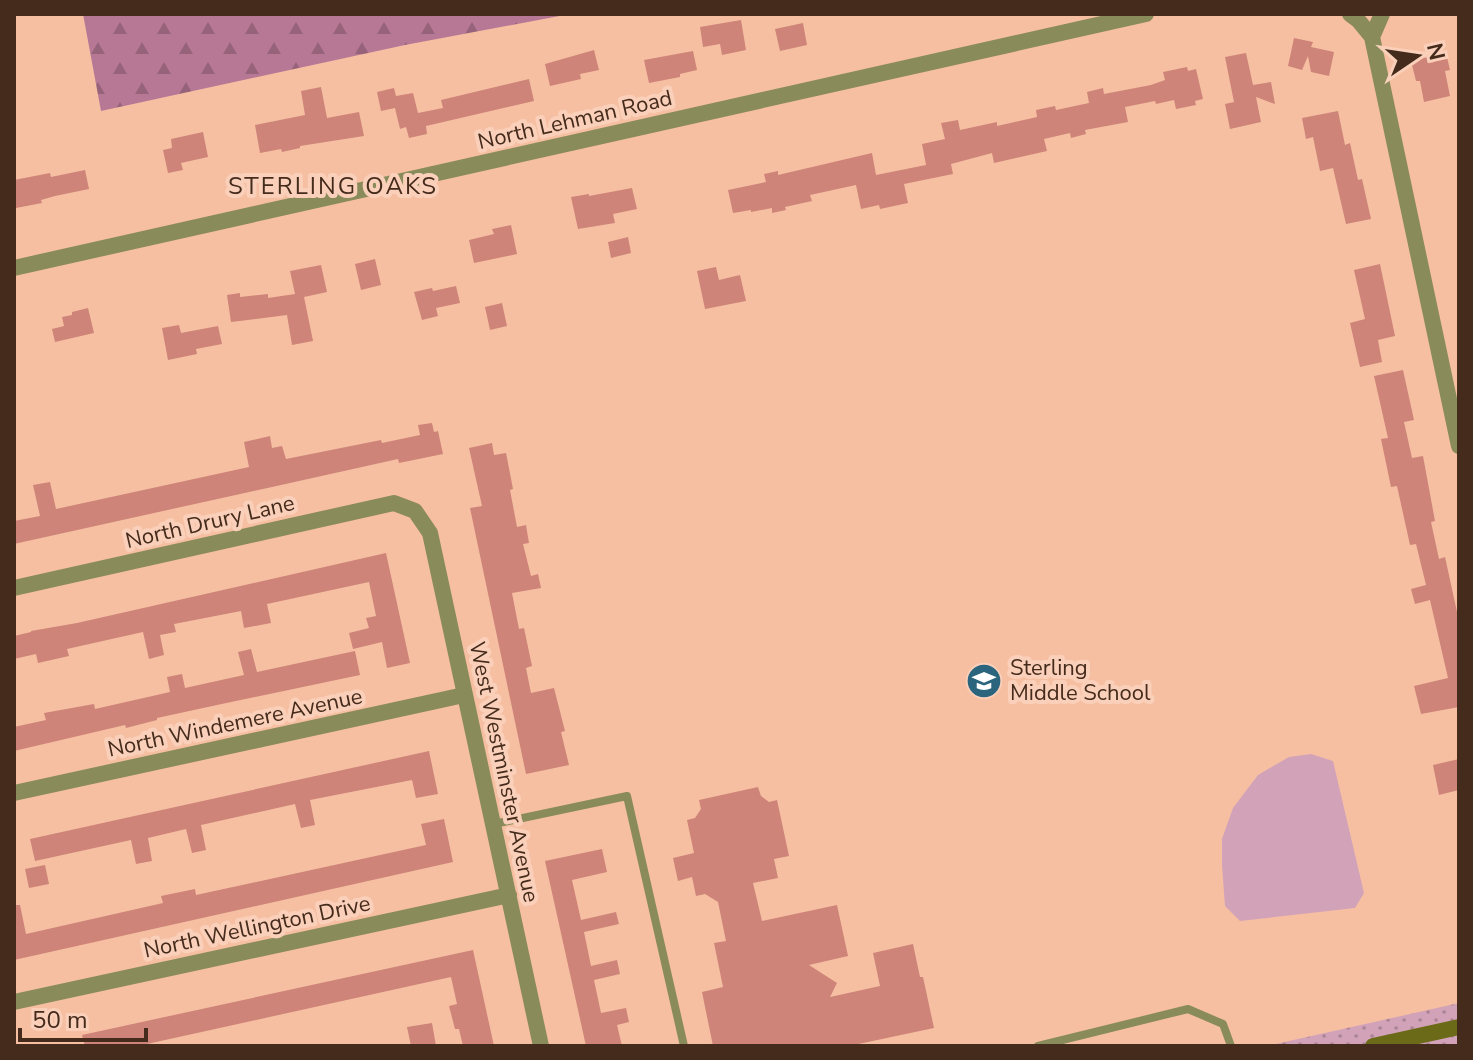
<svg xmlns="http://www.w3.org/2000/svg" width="1473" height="1060" viewBox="0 0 1473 1060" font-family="'Nunito Sans',sans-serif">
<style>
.grass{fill:url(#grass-dots)}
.forest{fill:url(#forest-firs)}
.pitch{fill:#d2a2b8}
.building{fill:#ce8478}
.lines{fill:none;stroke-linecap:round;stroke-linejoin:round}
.service{stroke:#898b5b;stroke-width:8}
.minor{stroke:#898b5b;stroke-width:16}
.secondary{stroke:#6a6a18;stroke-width:16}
.labels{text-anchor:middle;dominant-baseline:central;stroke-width:8;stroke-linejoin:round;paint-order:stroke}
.street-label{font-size:22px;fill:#452b1c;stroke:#fad0ba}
.poi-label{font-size:22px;fill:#452b1c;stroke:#fad0ba;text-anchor:start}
.neighbourhood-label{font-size:24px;letter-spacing:2px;fill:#452b1c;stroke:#fad0ba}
</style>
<defs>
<pattern id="grass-dots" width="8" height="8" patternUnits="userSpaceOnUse" patternTransform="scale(2)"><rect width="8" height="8" fill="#d2a2b8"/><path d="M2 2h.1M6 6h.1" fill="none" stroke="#ac8495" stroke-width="1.8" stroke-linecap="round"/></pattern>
<pattern id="forest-firs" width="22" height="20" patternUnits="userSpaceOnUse" patternTransform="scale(2)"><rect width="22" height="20" fill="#b77896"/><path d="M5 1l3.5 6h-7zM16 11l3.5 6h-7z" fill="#97637a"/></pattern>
</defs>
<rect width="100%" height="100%" fill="#f6bfa2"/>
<path class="grass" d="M1459,1003V1046H1267Z"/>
<path class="forest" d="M83,14H570L405,45L101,111Z"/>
<path class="pitch" d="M1311,754L1333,761L1364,893L1355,908L1240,921L1225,906L1222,865V839L1233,808L1258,775L1289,757Z"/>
<path class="building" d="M741,20L746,50L722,55L720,44L703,47L700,27Z
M803,23L807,45L780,51L775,29Z
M1294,38L1313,42L1311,47L1334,52L1329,76L1311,72L1308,56L1302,70L1288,66Z
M594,50L599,70L580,74L581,79L550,86L545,64Z
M693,51L697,70L680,74V77L649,83L644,60Z
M1246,53L1253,85L1271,82L1275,104L1256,97L1261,122L1230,129L1225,104L1234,102L1225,57Z
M1446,53L1450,70L1445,71L1450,96L1424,102L1420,81H1416L1411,61Z
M1187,67L1188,71L1196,69L1203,99L1195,101L1196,105L1176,109L1174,100L1156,104L1155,101L1125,107L1128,122L1085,130L1086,134L1071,138L1070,133L1044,139L1047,151L994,163L992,153L951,164L953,174L904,184L908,203L880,209L879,205L861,209L856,185L810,195L812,201L785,207L786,210L772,213V208L751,212V210L733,213L728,190L766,182L764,174L778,171V175L872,153L876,175L926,165L922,144L945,139L941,123L958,120L960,130L997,122V126L1037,117L1036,110L1055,106L1056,110L1089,103L1087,92L1103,88L1104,94L1151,85L1165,80L1163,72Z
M529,79L534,101L426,126L427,134L409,138L406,127L400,129L395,108L381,111L377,92L394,88L396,96L413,93L418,113L443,108L441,100Z
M321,87L327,118L359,112L364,136L300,146V148L282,152L281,149L260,153L255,125L305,115L301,91Z
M1338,111L1345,145L1350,143L1358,180L1362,179L1371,219L1346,224L1333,168L1320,171L1313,137L1306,139L1302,118Z
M203,132L208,157L181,163L183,170L168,173L163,150L172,148L171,139Z
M85,170L89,189L55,196L41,200L42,203L16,208L14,180L50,173L51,177Z
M632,188L637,209L613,214L615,223L578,229L571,197L589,194V196Z
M511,225L517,254L474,263L469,240L494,234L492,229Z
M628,237L631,253L611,258L608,242Z
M375,259L381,285L361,290L355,264Z
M1380,264L1395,336L1378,340L1382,362L1360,367L1350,323L1365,319L1354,270Z
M321,265L327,292L304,297L313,341L292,345L287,315L231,322L227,295L240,293V297L268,294V298L295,294L290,271Z
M716,267L719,280L740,275L746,301L705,309L697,271Z
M456,286L460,303L436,308L438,316L422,320L414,292L432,288L433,291Z
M502,303L507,326L490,330L485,307Z
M88,308L94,333L55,342L52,329L64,326L62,317L72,315V312Z
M179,325L181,333L218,326L222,344L196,349L197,354L168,360L162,328Z
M1403,370L1414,420L1404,422L1412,458L1423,456L1435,521L1431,522L1439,559L1445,557L1459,621V707L1421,714L1414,686L1448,678L1430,600L1415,604L1411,589L1426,585L1416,544L1410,545L1397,486L1391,487L1381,439L1388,438L1374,376Z
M432,423L434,432L438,431L443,454L399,463L398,459L14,544V521L40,516L33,485L50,482L56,509L249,467L244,442L270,436L272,448L282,446L286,459L381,440L382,443L420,435L418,425Z
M492,443L494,455L506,453L513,489L510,490L517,527L526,525L529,543L523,544L531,576L538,574L541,588L512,593L519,629L524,628L532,666L526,668L531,693L554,688L565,731L561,732L569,765L526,774L470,508L482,506L469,448Z
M386,553L410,663L387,668L382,642L353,649L349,633L369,628L366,618L376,616L369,582L267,604L271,623L244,628L241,611L174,624L176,632L160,635L164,655L149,659L143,632L67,649L69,656L38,663L36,654L14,659V636L31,632V631L77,623Z
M251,649L257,672L355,651L360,675L217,705L157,718V720L126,728L125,725L14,751V727L46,720L44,713L94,704L95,709L170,692L167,677L182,674L185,688L244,675L238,652Z
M429,751L438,794L416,798L412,780L310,800L315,825L301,828L295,804L201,825L206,850L192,853L186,829L148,838L152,861L136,864L131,840L35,861L30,839Z
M1459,759V790L1439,795L1433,765Z
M758,787L761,796L769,802L777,800L789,856L774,859L778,878L753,883L762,921L837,905L848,956L809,965L837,983L830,997L880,986L873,953L913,944L920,977H923L934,1028L849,1046H713L702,992L723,987L714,943L726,941L718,902L705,894L696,896L692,877L678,881L673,858L694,853L687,820L695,818L701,809L699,800Z
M444,819L453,862L14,960V905H20L26,934L163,903L161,896L195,889L196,895L426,845L421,824Z
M602,849L607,872L572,880L581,920L616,912L619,924L584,932L591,966L617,960L620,974L594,980L601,1013L626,1008L629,1022L617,1025L622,1046H586L545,861Z
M45,865L49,884L29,888L25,869Z
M473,950L494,1046H463L459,1029H455L449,1006L457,1004L451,977L147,1044L148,1046H85L82,1035Z
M432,1023L436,1046H411L407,1027Z"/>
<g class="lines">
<path class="service" d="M494,824L627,796L684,1046
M1038,1046L1188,1009L1223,1024L1231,1046"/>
<path class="minor" d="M1350,14L1358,20L1372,37
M1382,14L1372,37L1459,446
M14,268L1146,14
M14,588L394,503L415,511L430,533L541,1046
M14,793L464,695
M14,1002L509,895"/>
<path class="secondary" d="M1373,1046L1459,1027"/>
</g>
<defs>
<symbol id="school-disc" viewBox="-11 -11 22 22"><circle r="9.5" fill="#2b647d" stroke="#fad0ba"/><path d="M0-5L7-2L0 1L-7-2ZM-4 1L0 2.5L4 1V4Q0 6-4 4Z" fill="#fff"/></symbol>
</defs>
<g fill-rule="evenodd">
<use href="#school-disc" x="964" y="661" width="40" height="40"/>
</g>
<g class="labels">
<g class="street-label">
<text transform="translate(575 120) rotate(-13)">North Lehman Road</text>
<text transform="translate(210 522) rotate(-13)">North Drury Lane</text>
<text transform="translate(235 723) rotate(-12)">North Windemere Avenue</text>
<text transform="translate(504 772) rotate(78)">West Westminster Avenue</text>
<text transform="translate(257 927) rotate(-12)">North Wellington Drive</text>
</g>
<g class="poi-label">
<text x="1010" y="668">Sterling<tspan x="1010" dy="25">Middle School</tspan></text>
</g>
<g class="neighbourhood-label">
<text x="333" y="186">STERLING OAKS</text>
</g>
</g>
<rect width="1473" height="1060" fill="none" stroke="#452b1c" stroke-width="32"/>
<g transform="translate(1417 56) rotate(77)" stroke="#fad0ba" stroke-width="6" paint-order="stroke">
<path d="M0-6L14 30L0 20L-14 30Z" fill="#452b1c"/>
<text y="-12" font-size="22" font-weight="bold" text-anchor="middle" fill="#452b1c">N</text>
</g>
<path d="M20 1028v12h126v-12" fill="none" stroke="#452b1c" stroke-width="4"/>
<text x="32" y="1028" font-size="24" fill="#452b1c" stroke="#fad0ba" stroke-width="6" paint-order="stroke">50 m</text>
</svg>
